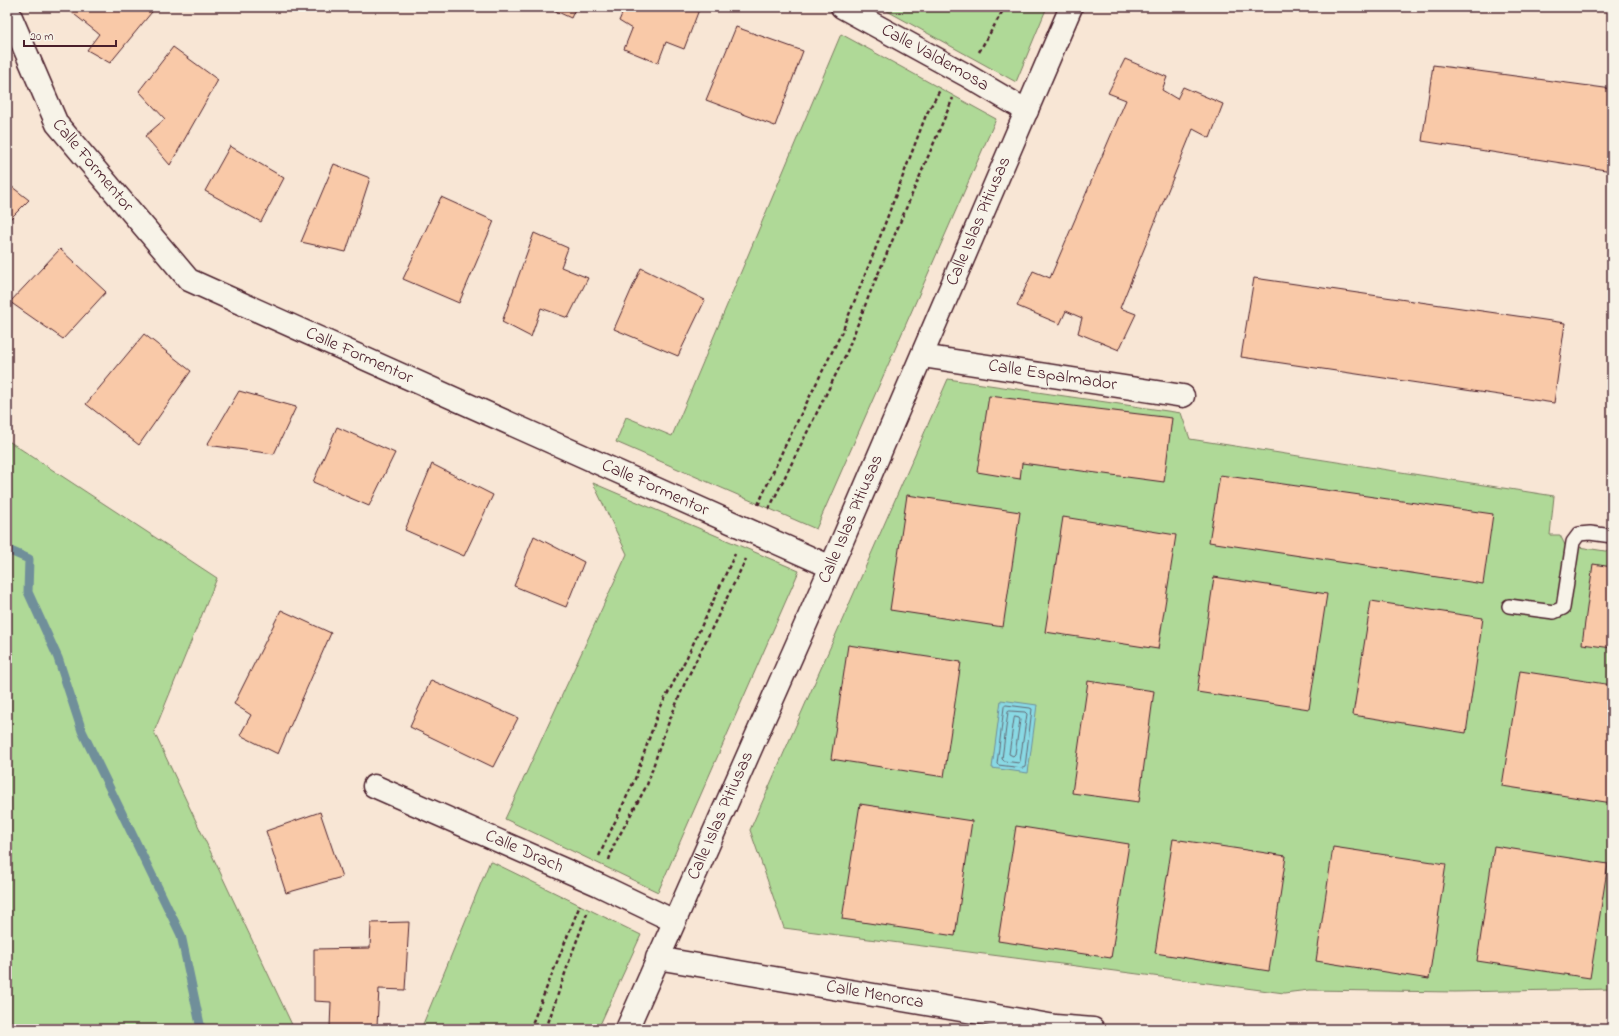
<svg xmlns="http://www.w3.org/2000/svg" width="1619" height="1036" viewBox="0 0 1619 1036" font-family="'Indie Flower',sans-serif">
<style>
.green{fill:#afd997;stroke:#7c7c61}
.water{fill:#89d9e4;stroke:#708f9a}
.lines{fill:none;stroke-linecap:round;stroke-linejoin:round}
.shore{stroke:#636975;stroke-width:1}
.stream{stroke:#708f9a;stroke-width:9}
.building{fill:#f9c9a8;stroke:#4a1f2b}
.lane-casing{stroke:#4a1f2b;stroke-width:16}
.street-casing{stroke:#4a1f2b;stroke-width:25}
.path{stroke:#4a1f2b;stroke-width:2.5;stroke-dasharray:4 3;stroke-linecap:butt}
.lane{stroke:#f7f3e8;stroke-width:13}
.street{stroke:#f7f3e8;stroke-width:22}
.labels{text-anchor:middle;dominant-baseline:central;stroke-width:3.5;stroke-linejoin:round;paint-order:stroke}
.street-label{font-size:18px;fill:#4a1f2b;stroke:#f7f3e8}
</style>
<rect width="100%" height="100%" fill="#f8e6d5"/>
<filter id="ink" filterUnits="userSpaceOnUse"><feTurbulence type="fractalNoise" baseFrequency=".025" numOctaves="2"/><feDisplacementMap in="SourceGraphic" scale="8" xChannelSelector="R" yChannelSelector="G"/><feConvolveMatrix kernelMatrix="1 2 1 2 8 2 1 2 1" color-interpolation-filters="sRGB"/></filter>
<g filter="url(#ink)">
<path class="green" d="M880,7H1047L1016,82Z
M841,34L996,119L816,529L616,442L626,417L672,436Z
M948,379L1181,413L1190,439L1554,496L1550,535H1560L1565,545L1612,552V989L1455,992L1309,990L1284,993L784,928L750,830Z
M7,440L217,578L154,732L294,1029H7Z
M593,483L799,571L658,892L505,819L627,554Z
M490,861L641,935L598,1029H421Z"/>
<path class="water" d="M1001,700L1037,705L1028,773L992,768Z"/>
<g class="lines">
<path class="shore" d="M1006,705L1030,708L1032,709L1025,767L1023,768L998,765L997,764L1004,707Z
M1010,711L1025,712L1027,714L1020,761L1019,763L1004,761L1002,759L1008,712Z
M1015,717L1019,718L1020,720L1015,754L1013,756L1009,754L1014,719Z"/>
<path class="stream" d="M7,548L8,550L29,559L28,592L58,658L82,731L181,935L201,1029"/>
</g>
<path class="building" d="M65,7H156L110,63L87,50L99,34Z
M547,7H576L571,18Z
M625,7H700L684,49L666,42L658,63L624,49L632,29L619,21Z
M736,27L803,51L775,126L706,100Z
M173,47L218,80L170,165L145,136L165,119L139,91Z
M1125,59L1167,77L1162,90L1177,99L1183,87L1223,104L1210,138L1193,129L1120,308L1136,314L1119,350L1078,333L1082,318L1066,311L1060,324L1017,306L1033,271L1050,278L1126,100L1108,93Z
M1433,65L1612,89V171L1422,141Z
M230,146L284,178L261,222L205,191Z
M334,164L370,178L346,252L301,242Z
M7,183L29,200L7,222Z
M441,197L494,221L459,303L403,279Z
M534,233L568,248L561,267L588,278L568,318L541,308L531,337L502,322Z
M60,249L106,292L63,339L10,302Z
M641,268L705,300L678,356L614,329Z
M1254,278L1565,323L1554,403L1241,357Z
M144,334L191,371L139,445L86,404Z
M239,391L296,407L274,454L207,445Z
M989,396L1172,418L1164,482L1022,463L1020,479L977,472Z
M337,427L395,453L369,506L313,482Z
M432,464L493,495L464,556L405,530Z
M1220,475L1493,514L1483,584L1209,542Z
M907,495L1020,512L1003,627L890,610Z
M1063,517L1176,535L1158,649L1045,632Z
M534,536L584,562L566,607L514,586Z
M1593,564L1612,567V648L1582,644Z
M1214,577L1327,594L1309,709L1197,692Z
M1371,601L1483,618L1466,733L1353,715Z
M281,610L331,633L278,754L240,735L251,715L234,704Z
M848,645L961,662L944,777L831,759Z
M1520,671L1612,685V803L1502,786Z
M431,680L518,718L493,767L410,727Z
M1088,681L1154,691L1139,802L1072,793Z
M860,804L972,821L955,936L842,919Z
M320,812L342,877L286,893L266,831Z
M1016,826L1129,844L1111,958L998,941Z
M1173,839L1286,856L1269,971L1155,953Z
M1494,846L1608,864L1590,978L1477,961Z
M1333,847L1446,864L1429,979L1316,961Z
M409,922L405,990L379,989L377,1026L330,1028L331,1002L314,1001V949L370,948L371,923Z"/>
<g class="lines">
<defs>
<path id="lane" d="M1509,606L1554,612L1563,608L1573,542L1579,534L1590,533L1612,536"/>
<g id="street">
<path id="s1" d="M842,7L966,75L1027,111"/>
<path id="s2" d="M7,8L57,124L189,280L831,567"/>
<path id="s3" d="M922,356L1183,396"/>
<path id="s4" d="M374,786L599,885L674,921"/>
<path id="s5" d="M657,958L1055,1026L1093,1029"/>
<path id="s6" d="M627,1029L831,567L1071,7"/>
</g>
</defs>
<use href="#lane" class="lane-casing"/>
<use href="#street" class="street-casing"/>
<path class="path" d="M979,52L1005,7
M758,505L783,450L842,332L875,250L926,115L940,90
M769,509L846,354L870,293L953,98
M599,856L635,779L659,710L687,657L735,554
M609,860L613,847L647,785L664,734L684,685L746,559
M530,1029L580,905
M546,1029L571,956L588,911"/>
<use href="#lane" class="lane"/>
<use href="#street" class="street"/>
</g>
</g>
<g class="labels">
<g class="street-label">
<text stroke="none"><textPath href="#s1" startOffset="106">Calle Valdemosa</textPath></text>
<text stroke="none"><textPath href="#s2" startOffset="181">Calle Formentor</textPath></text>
<text stroke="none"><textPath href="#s6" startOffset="881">Calle Islas Pitiusas</textPath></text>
<text stroke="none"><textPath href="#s2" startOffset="517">Calle Formentor</textPath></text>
<text stroke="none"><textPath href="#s3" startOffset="132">Calle Espalmador</textPath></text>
<text stroke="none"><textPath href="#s2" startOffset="841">Calle Formentor</textPath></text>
<text stroke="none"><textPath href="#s6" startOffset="557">Calle Islas Pitiusas</textPath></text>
<text stroke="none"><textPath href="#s6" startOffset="233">Calle Islas Pitiusas</textPath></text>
<text stroke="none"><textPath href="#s4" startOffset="164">Calle Drach</textPath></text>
<text stroke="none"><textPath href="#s5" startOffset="221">Calle Menorca</textPath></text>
</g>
</g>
<rect width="1619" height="1036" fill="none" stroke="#f7f3e8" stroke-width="24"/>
<rect x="12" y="12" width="1595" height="1012" fill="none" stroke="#4a1f2b" stroke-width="1.5" filter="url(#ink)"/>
<path d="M24 40v6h92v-6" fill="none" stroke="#4a1f2b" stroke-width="2"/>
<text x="30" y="40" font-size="12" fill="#4a1f2b" stroke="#f7f3e8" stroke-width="3" paint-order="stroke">20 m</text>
</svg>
